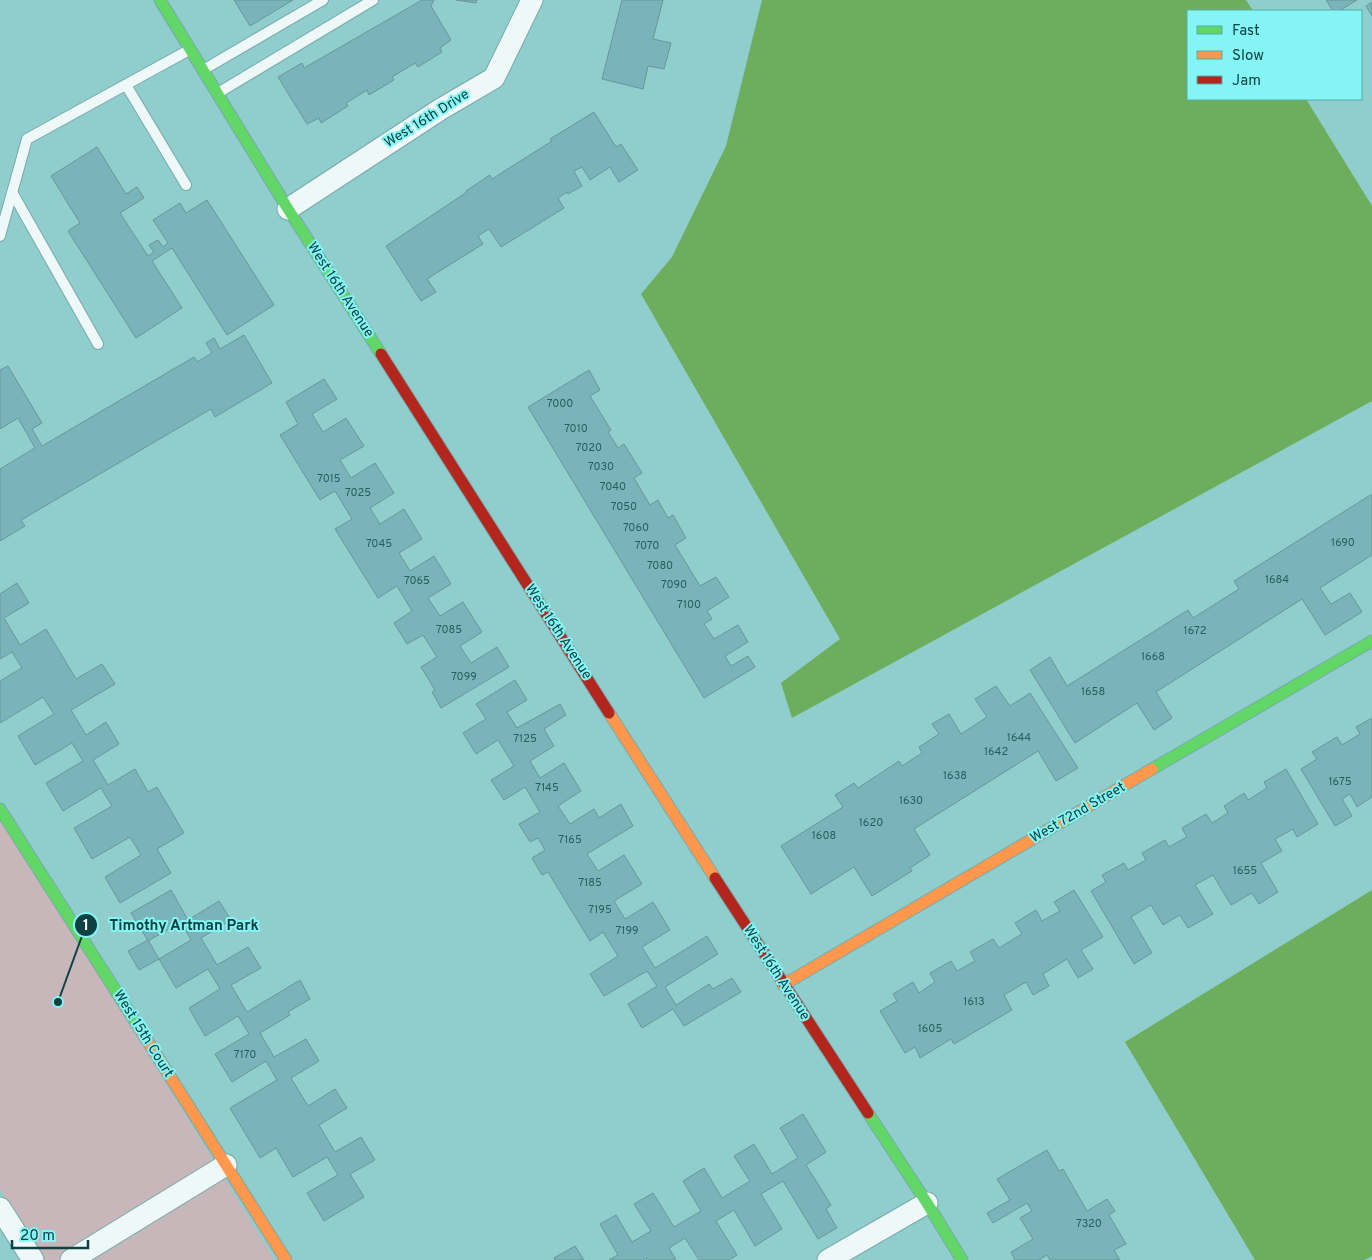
<svg xmlns="http://www.w3.org/2000/svg" width="1372" height="1260" viewBox="0 0 1372 1260" font-family="Overpass,sans-serif">
<style>
.green{fill:#c7b6ba}
.water{fill:#6cae5d}
.building{fill:#79b4ba;stroke:#6b969a}
.lines{fill:none;stroke-linecap:round;stroke-linejoin:round}
.lane-casing{stroke:#7aa;stroke-width:12}
.street-casing{stroke:#7aa;stroke-width:23}
.fast-casing{stroke:#7aa;stroke-width:13}
.slow-casing{stroke:#7aa;stroke-width:13}
.jam-casing{stroke:#7aa;stroke-width:13}
.lane{stroke:#eef8f8;stroke-width:10}
.street{stroke:#eef8f8;stroke-width:21}
.fast{stroke:#63d668;stroke-width:11}
.slow{stroke:#ff974d;stroke-width:11}
.jam{stroke:#b3261e;stroke-width:11}
.labels{text-anchor:middle;dominant-baseline:central;stroke-width:4;stroke-linejoin:round;paint-order:stroke}
.number-label{font-size:11px;fill:#295e5f}
.street-label{font-size:14px;fill:#0e4141;stroke:#84f5f4}
.leader{fill:none;stroke:#0e4141;stroke-width:2}
.callout-dot{fill:#0e4141;stroke:#84f5f4;stroke-width:2}
.mark-label{font-size:15px;text-anchor:middle;font-weight:bold;fill:#fff}
.callout-label{font-size:15px;text-anchor:middle;font-weight:bold;fill:#0e4141;stroke:#84f5f4;stroke-width:4;stroke-linejoin:round;paint-order:stroke}
</style>
<rect width="100%" height="100%" fill="#90cdcd"/>
<path class="green" d="M0,814L275,1260H45L0,1190Z"/>
<path class="water" d="M762,0H1246L1253,11H1188V99H1306L1372,206V401L792,718L781,683L840,639L641,294L672,257L726,146Z
M1372,890V1256L1365,1260H1255L1125,1042Z"/>
<path class="building" d="M234,0H293L250,26Z
M422,0H434L431,6L451,40L440,48L442,52L418,67L415,63L392,77L394,80L369,95L367,90L346,103L348,106L321,123L319,118L307,124L278,77L302,63L304,68Z
M456,0H477L476,3Z
M622,0H663L653,39L671,43L664,69L648,66L643,89L602,79Z
M1326,0H1357L1339,11H1333Z
M1372,2V16L1366,6Z
M594,112L616,147L621,144L638,170L619,182L610,167L590,180L582,167L574,171L582,186L568,194L567,192L558,198L564,208L501,247L489,229L478,236L483,244L427,279L436,292L421,301L386,246L467,192L466,191L490,175L492,179L552,141L550,139Z
M97,147L126,194L137,187L144,198L120,213L148,256L154,252L149,245L158,240L163,247L168,243L153,220L180,203L186,213L207,200L274,305L227,335L172,248L152,261L182,308L136,338L68,231L80,223L51,176Z
M244,335L272,383L215,417L211,409L21,520L25,526L0,541V469L35,448L18,418L0,429V370L8,366L42,423L32,429L42,446L194,357L197,362L212,353L206,343L214,338L220,349Z
M589,370L600,390L590,396L611,430L608,432L618,448L624,444L642,473L634,478L650,505L658,500L668,518L673,515L686,538L675,545L700,586L716,577L729,597L707,611L712,619L704,624L714,639L738,625L748,642L725,656L731,666L748,656L755,667L704,698L528,407Z
M324,379L337,399L312,414L323,432L346,418L364,446L340,460L351,478L375,463L394,493L370,508L380,524L404,509L422,539L399,553L410,571L434,556L451,584L428,598L440,616L463,602L482,632L460,646L471,663L497,647L509,667L441,708L432,692L435,690L421,667L437,657L423,635L407,644L394,623L412,611L397,586L378,598L335,529L352,519L335,491L320,500L280,435L298,424L286,402Z
M1372,494V555L1320,588L1331,604L1350,593L1362,612L1325,635L1302,599L1156,692L1172,718L1154,730L1137,703L1075,743L1030,670L1050,657L1067,686L1188,610L1193,618L1239,589L1234,581Z
M17,583L29,603L4,618L20,645L46,629L76,679L102,664L115,684L71,710L86,735L106,722L119,744L93,760L108,785L135,769L148,792L157,787L184,833L157,849L171,873L120,903L105,877L141,855L130,837L92,859L74,828L112,806L101,788L63,811L46,783L83,761L72,743L35,765L18,736L54,714L43,697L0,723V681L22,668L12,652L0,659V594Z
M515,680L527,700L507,712L517,728L560,704L566,715L544,729L554,746L530,761L540,778L564,763L581,791L558,806L570,824L594,809L599,818L621,804L633,826L587,854L598,871L624,855L642,884L614,901L625,919L653,902L670,930L642,947L655,968L707,936L718,954L665,987L676,1005L709,984L713,989L732,978L741,992L684,1026L673,1009L642,1028L628,1004L657,986L647,971L604,996L590,974L618,956L603,932L590,941L548,872L542,875L532,858L545,850L538,838L530,842L519,824L540,812L525,787L504,800L491,780L514,766L498,740L476,754L463,733L486,719L476,704Z
M996,686L1010,706L1030,693L1078,768L1056,781L1038,751L914,829L930,855L910,868L912,871L872,896L854,867L811,894L781,846L843,807L835,795L854,783L858,788L899,761L902,766L922,753L919,747L939,734L932,724L949,714L961,734L987,717L975,699Z
M1372,718V797L1357,807L1350,794L1342,799L1352,816L1335,826L1301,769L1317,759L1312,752L1337,737L1342,745L1360,734L1356,727Z
M1286,769L1318,824L1297,837L1293,829L1275,839L1282,851L1261,863L1278,892L1259,904L1252,893L1231,905L1213,875L1195,885L1213,914L1188,928L1180,915L1163,925L1151,905L1131,917L1152,953L1134,964L1091,891L1106,882L1102,875L1124,863L1128,870L1146,860L1142,853L1165,840L1169,847L1187,837L1182,828L1206,814L1212,823L1228,813L1224,806L1244,793L1248,800L1267,788L1264,782Z
M171,890L188,920L219,901L231,920L201,938L217,965L248,947L261,968L231,985L247,1012L300,980L310,999L288,1012L290,1015L260,1033L274,1057L306,1039L319,1061L291,1078L308,1106L335,1089L347,1108L319,1125L335,1152L361,1137L375,1160L350,1174L364,1197L324,1221L307,1193L338,1175L327,1157L293,1177L276,1148L260,1158L230,1108L277,1080L266,1061L232,1082L215,1054L249,1034L238,1016L205,1036L189,1008L220,989L208,969L176,988L159,959L191,940L181,922L148,941L131,913Z
M1074,890L1103,937L1081,950L1093,969L1078,978L1067,959L1043,974L1049,986L1033,995L1026,982L1004,995L1012,1010L954,1044L951,1039L920,1058L915,1047L905,1053L880,1011L897,1001L893,994L913,982L919,993L935,982L930,973L951,961L957,971L975,961L970,952L993,939L999,948L1022,934L1015,923L1036,910L1042,921L1060,911L1054,902Z
M148,940L159,959L139,970L128,951Z
M803,1114L826,1152L806,1165L831,1205L826,1209L837,1228L818,1239L783,1181L761,1194L782,1229L755,1246L734,1210L716,1221L737,1255L729,1260H699L685,1238L669,1248L676,1260H647L646,1258L643,1260H609L618,1255L600,1224L616,1215L632,1242L651,1231L634,1204L653,1193L674,1227L701,1211L683,1181L704,1168L722,1198L750,1181L734,1156L754,1144L772,1174L798,1158L780,1128Z
M1047,1150L1059,1171L1063,1169L1087,1211L1107,1199L1115,1211L1109,1215L1126,1244L1114,1250L1120,1260H1050L1047,1255L1039,1260H1015L1011,1252L1033,1239L1020,1218L1032,1211L1027,1203L993,1223L987,1213L1010,1200L997,1179Z
M575,1246L584,1260H555L554,1258Z"/>
<g class="lines">
<defs>
<path id="lane" d="M203,70L323,0
M126,85L186,185
M218,93L373,0
M12,192L98,344
M0,236L27,139L189,50"/>
<path id="street" d="M288,209L441,109L494,78L532,0
M0,1208L33,1260
M71,1260L226,1165
M828,1260L927,1203"/>
<path id="fast" d="M160,0L288,209L381,354
M1152,769L1372,641
M0,809L140,1029
M868,1113L927,1203L962,1260"/>
<path id="slow" d="M609,713L715,878
M783,985L1152,769
M140,1029L286,1260"/>
<path id="jam" d="M381,354L609,713
M715,878L868,1113"/>
</defs>
<use href="#lane" class="lane-casing"/>
<use href="#street" class="street-casing"/>
<use href="#fast" class="fast-casing"/>
<use href="#slow" class="slow-casing"/>
<use href="#jam" class="jam-casing"/>
<use href="#lane" class="lane"/>
<use href="#street" class="street"/>
<use href="#fast" class="fast"/>
<use href="#slow" class="slow"/>
<use href="#jam" class="jam"/>
</g>
<g class="labels">
<g class="number-label">
<text x="560" y="404">7000</text>
<text x="576" y="429">7010</text>
<text x="589" y="448">7020</text>
<text x="601" y="467">7030</text>
<text x="329" y="479">7015</text>
<text x="613" y="487">7040</text>
<text x="358" y="493">7025</text>
<text x="624" y="507">7050</text>
<text x="636" y="528">7060</text>
<text x="1343" y="543">1690</text>
<text x="379" y="544">7045</text>
<text x="647" y="546">7070</text>
<text x="660" y="566">7080</text>
<text x="1277" y="580">1684</text>
<text x="417" y="581">7065</text>
<text x="674" y="585">7090</text>
<text x="689" y="605">7100</text>
<text x="449" y="630">7085</text>
<text x="1195" y="631">1672</text>
<text x="1153" y="657">1668</text>
<text x="464" y="677">7099</text>
<text x="1093" y="692">1658</text>
<text x="1019" y="738">1644</text>
<text x="525" y="739">7125</text>
<text x="996" y="752">1642</text>
<text x="955" y="776">1638</text>
<text x="1340" y="782">1675</text>
<text x="547" y="788">7145</text>
<text x="911" y="801">1630</text>
<text x="871" y="823">1620</text>
<text x="824" y="836">1608</text>
<text x="570" y="840">7165</text>
<text x="1245" y="871">1655</text>
<text x="590" y="883">7185</text>
<text x="600" y="910">7195</text>
<text x="627" y="931">7199</text>
<text x="974" y="1002">1613</text>
<text x="930" y="1029">1605</text>
<text x="245" y="1055">7170</text>
<text x="1089" y="1224">7320</text>
</g>
<g class="street-label">
<text transform="translate(427 119) rotate(-32)">West 16th Drive</text>
<text transform="translate(340 290) rotate(57)">West 16th Avenue</text>
<text transform="translate(558 632) rotate(57)">West 16th Avenue</text>
<text transform="translate(1078 813) rotate(-30)">West 72nd Street</text>
<text transform="translate(776 973) rotate(57)">West 16th Avenue</text>
<text transform="translate(143 1034) rotate(58)">West 15th Court</text>
</g>
</g>
<path class="leader" d="M58 1002L86 925"/>
<g class="callout-dot">
<circle cx="58" cy="1002" r="5"/>
<circle cx="86" cy="925" r="12"/>
</g>
<g class="mark-label">
<text x="86" y="930">1</text>
</g>
<g class="callout-label">
<text x="184" y="930">Timothy Artman Park</text>
</g>
<rect x="1187" y="10" width="175" height="90" fill="#84f5f4" stroke="#55adac"/>
<rect x="1197" y="26" width="25" height="8" fill="#63d668" stroke="#55adac"/>
<text x="1232" y="35" font-size="15" fill="#0e4141">Fast</text>
<rect x="1197" y="51" width="25" height="8" fill="#ff974d" stroke="#55adac"/>
<text x="1232" y="60" font-size="15" fill="#0e4141">Slow</text>
<rect x="1197" y="76" width="25" height="8" fill="#b3261e" stroke="#55adac"/>
<text x="1232" y="85" font-size="15" fill="#0e4141">Jam</text>
<path d="M12 1240v8h76v-8" fill="none" stroke="#0e4141" stroke-width="2.5"/>
<text x="20" y="1240" font-size="15" fill="#0e4141" stroke="#84f5f4" stroke-width="4" paint-order="stroke">20 m</text>
</svg>
